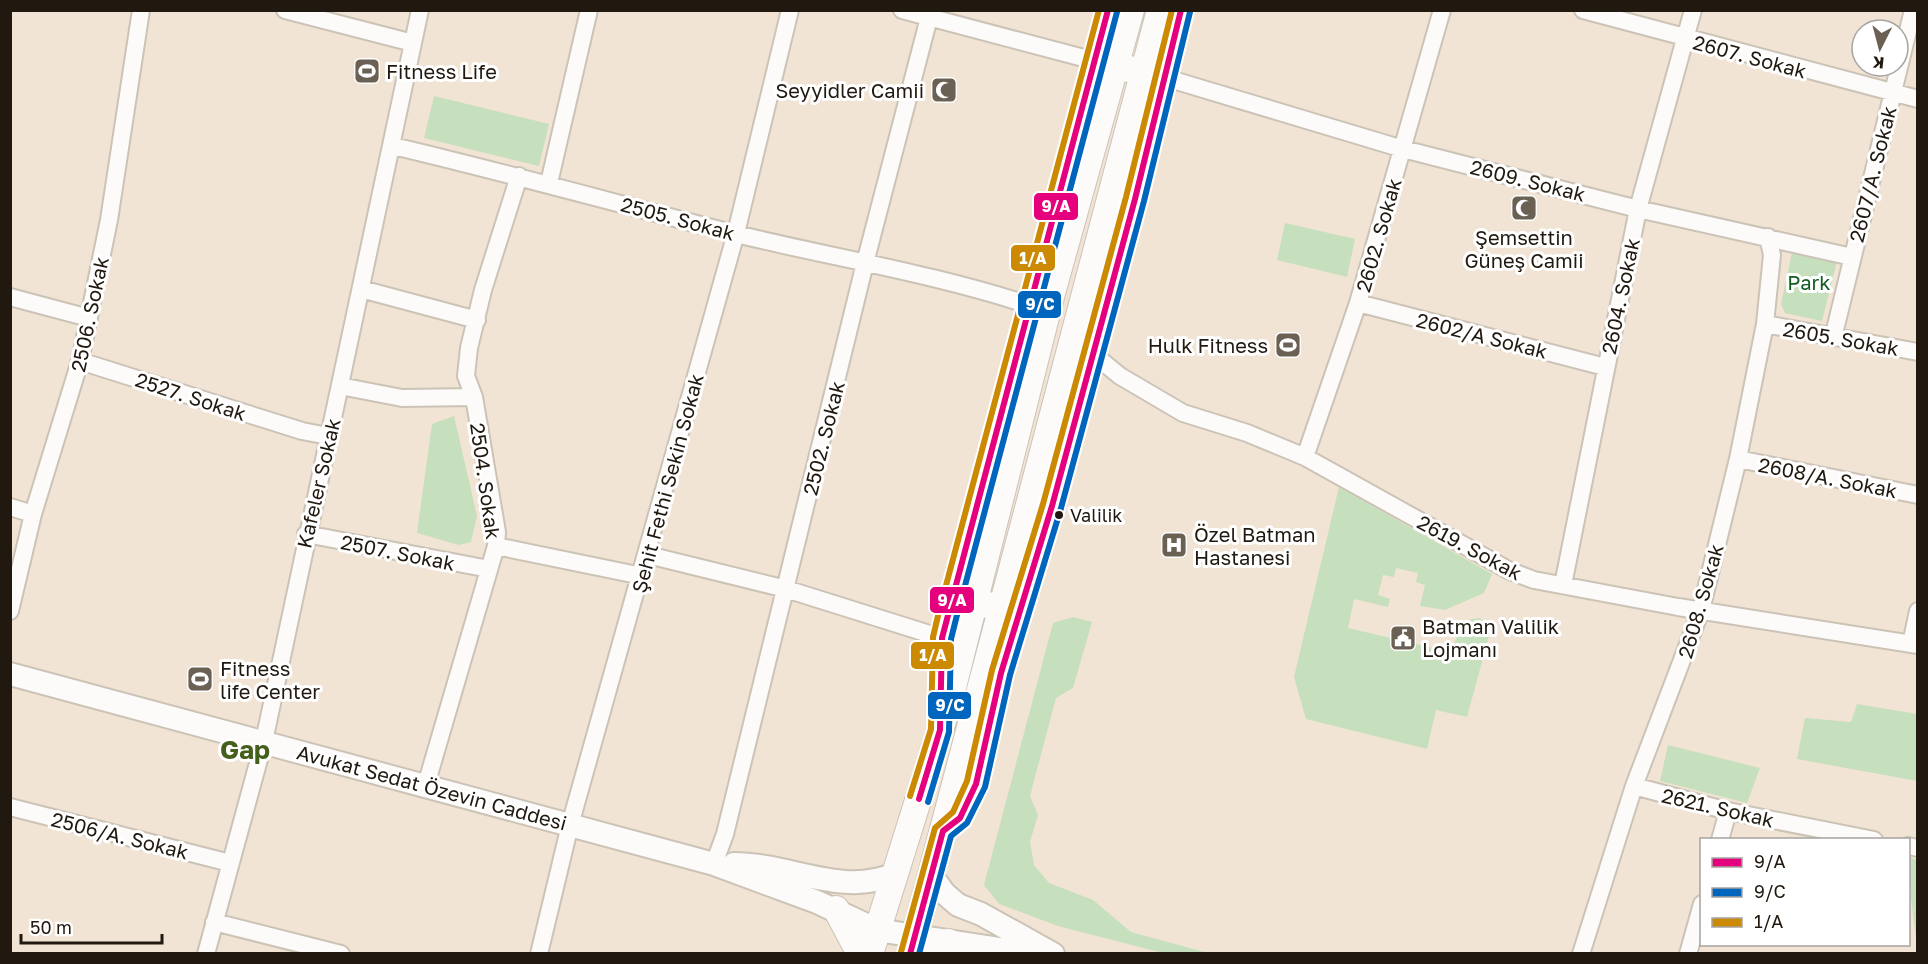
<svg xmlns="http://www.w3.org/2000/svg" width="1928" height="964" viewBox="0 0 1928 964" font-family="'Golos Text',sans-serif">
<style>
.green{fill:#c6dfbc}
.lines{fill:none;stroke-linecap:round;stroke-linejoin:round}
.street-casing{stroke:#ccc3b7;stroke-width:20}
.secondary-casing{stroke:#ccc3b7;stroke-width:26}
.primary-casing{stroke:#ccc3b7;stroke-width:28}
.street{stroke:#fdfbf9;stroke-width:16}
.secondary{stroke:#fdfbf9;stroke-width:22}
.primary{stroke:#fdfbf9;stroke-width:26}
.bus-1-casing{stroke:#fff;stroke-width:10}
.bus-2-casing{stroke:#fff;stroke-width:10}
.bus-3-casing{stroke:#fff;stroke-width:10}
.bus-1{stroke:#e5007d;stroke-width:6}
.bus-2{stroke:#0065bd;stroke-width:6}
.bus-3{stroke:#cc8a03;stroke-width:6}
.bus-dot{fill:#21190f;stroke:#fff;stroke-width:2}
.labels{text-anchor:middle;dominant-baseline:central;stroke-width:6;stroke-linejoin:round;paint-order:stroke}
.bus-label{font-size:18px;fill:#21190f;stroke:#fff;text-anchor:start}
.street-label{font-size:20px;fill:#21190f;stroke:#fff}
.poi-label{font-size:20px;fill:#21190f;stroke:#fff;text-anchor:start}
.park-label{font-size:20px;fill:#125c21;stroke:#fff}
.district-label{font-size:26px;font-weight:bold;fill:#45601c;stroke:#fff}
.line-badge{stroke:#fff;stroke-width:2}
.badge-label{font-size:16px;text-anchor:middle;font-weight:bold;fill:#fff}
</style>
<rect width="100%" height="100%" fill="#f1e4d5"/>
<path class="green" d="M434,96L549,124L539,166L424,138Z
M1285,223L1355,239L1347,277L1277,260Z
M1793,248L1837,261L1822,321L1785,313L1781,304Z
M454,416L477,516L471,542L459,545L417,533L432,424Z
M1339,487L1492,574L1484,593L1445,610L1420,606L1425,585L1416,582L1418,573L1396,568L1394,577L1383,575L1378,595L1390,599L1388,607L1354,599L1348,628L1450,652L1462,626L1467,620L1480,618L1489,627V636L1467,717L1436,710L1427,749L1306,719L1294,677Z
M1073,617L1092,622L1073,688L1056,698L1030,796L1038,815L1030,842L1034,865L1049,883L1093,900L1131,932L1208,953H1163L1058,926L999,904L984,885L1053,623Z
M1857,704L1917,714V781L1797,759L1805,718L1851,722Z
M1668,745L1760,768L1747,803L1660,781Z
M1909,857L1917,860V946L1909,882Z"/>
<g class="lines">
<defs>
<path id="street" d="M285,10L413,43
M902,10L1095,61
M1583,10L1918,99
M1163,77L1403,149L1638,209L1852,257
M393,146C508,173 622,205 736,234C835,258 935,274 1032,306
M549,183L589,10
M361,289L477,320
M10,297L89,318
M1358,303L1605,367
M1765,324L1918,352
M1833,338L1913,10
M1093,354L1120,376L1183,413L1247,433L1305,457L1510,571L1534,580L1678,607L1918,645
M80,361L302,431L328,436
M340,386L402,398L474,397
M1305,457L1358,303L1442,10
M1738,459L1918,495
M10,507L33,514
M306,534L489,569
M496,546L642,576
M648,555L786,589L942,638
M1563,585L1638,209L1693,10
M10,611L33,514L80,361L109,220L141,10
M1911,644L1918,611
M426,785L496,546L497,532L474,397L466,376L469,348L483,290L519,176
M1634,786L1728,811L1874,840
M10,807L230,863
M1720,840L1728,811
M1908,846L1918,848
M714,864L725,834L865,263L931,10
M214,922L341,954
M206,954L264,741L420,10
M539,954L570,825L736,233L790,10
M1581,954L1634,786L1701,610L1738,459L1765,324L1772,255L1768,237
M1688,954L1702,904"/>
<path id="secondary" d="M10,674L714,864L817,902L877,930L1031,954
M941,710L942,638L1108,10
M943,831L960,818L976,784L1001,673L1052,506L1135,199L1181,10
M734,864C790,864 841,897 895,874
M932,876L944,893L958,905L981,914L1053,954"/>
<path id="primary" d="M1095,61L1163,77
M953,595L1019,614
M836,909L860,954
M870,954L951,695L1052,293L1131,10
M910,954L1160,10
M925,954L948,942"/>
</defs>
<use href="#street" class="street-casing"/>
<use href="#secondary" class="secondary-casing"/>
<use href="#primary" class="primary-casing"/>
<use href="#street" class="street"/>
<use href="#secondary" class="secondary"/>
<use href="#primary" class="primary"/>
<defs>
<path id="bus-1" d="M919,799L940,730L942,638L1108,10
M910,954L943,831L960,818L976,784L1001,673L1052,506L1135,199L1181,10"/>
<path id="bus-2" d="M962,597L1117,12
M928,802L949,732L951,639L959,607
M919,954L951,836L967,823L985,787L1010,675L1061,508L1144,201L1190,12"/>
<path id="bus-3" d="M944,593L1099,10
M910,796L931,729L933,637L941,603
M901,952L935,828L953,812L967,781L992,670L1043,504L1126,197L1172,10"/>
</defs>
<use href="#bus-1" class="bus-1-casing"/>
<use href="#bus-2" class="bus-2-casing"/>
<use href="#bus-3" class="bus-3-casing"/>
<use href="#bus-1" class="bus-1"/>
<use href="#bus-2" class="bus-2"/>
<use href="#bus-3" class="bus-3"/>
</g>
<defs>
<symbol id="stadium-square" viewBox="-11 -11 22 22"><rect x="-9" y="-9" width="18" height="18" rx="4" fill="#6a6054" stroke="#fff"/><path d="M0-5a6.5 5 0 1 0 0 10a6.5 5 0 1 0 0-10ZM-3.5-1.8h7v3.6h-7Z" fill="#fff"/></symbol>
<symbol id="mosque-square" viewBox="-11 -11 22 22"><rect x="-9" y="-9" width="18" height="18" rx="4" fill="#6a6054" stroke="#fff"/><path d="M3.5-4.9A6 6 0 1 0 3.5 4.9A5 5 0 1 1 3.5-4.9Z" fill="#fff"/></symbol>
<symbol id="hospital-square" viewBox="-11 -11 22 22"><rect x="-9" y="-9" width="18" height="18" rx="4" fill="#6a6054" stroke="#fff"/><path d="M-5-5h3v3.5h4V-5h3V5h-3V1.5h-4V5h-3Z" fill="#fff"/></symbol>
<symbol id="civic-square" viewBox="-11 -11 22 22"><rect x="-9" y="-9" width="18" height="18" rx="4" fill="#6a6054" stroke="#fff"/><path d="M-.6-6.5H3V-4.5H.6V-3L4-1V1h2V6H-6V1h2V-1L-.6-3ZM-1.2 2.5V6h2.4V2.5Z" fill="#fff"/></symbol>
</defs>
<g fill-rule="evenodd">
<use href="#stadium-square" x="352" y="56" width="30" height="30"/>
<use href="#mosque-square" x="929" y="75" width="30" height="30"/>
<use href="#mosque-square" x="1509" y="193" width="30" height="30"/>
<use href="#stadium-square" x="1273" y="330" width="30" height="30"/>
<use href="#hospital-square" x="1159" y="530" width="30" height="30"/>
<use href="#civic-square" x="1388" y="623" width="30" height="30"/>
<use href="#stadium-square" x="185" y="664" width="30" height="30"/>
</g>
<circle class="bus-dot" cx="1059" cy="515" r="5"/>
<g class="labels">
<g class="bus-label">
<text x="1070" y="515">Valilik</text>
</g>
<g class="street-label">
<text transform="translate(1750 56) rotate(15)">2607. Sokak</text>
<text transform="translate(1872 174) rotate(-76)">2607/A. Sokak</text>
<text transform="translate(1528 180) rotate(14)">2609. Sokak</text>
<text transform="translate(678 218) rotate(15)">2505. Sokak</text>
<text transform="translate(1378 235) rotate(-74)">2602. Sokak</text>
<text transform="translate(1620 296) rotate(-78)">2604. Sokak</text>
<text transform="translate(89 314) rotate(-78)">2506. Sokak</text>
<text transform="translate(1482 335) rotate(14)">2602/A Sokak</text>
<text transform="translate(1841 338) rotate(10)">2605. Sokak</text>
<text transform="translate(191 396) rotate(18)">2527. Sokak</text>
<text transform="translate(823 438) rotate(-76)">2502. Sokak</text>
<text transform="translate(1828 477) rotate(11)">2608/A. Sokak</text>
<text transform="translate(486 481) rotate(82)">2504. Sokak</text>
<text transform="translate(318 483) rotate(-77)">Kafeler Sokak</text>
<text transform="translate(667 483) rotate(-75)">Şehit Fethi Sekin Sokak</text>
<text transform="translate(1470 547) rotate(28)">2619. Sokak</text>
<text transform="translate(398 552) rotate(11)">2507. Sokak</text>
<text transform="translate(1700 601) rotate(-74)">2608. Sokak</text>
<text transform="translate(432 787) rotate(15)">Avukat Sedat Özevin Caddesi</text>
<text transform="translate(1718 807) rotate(13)">2621. Sokak</text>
<text transform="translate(120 835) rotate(14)">2506/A. Sokak</text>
</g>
<g class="poi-label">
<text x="386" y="71">Fitness Life</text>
<text x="924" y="90" text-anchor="end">Seyyidler Camii</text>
<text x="1524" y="237" text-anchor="middle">Şemsettin<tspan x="1524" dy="23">Güneş Camii</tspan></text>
<text x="1268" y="345" text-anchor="end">Hulk Fitness</text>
<text x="1194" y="534">Özel Batman<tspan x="1194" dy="23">Hastanesi</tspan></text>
<text x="1422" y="626">Batman Valilik<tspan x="1422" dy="23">Lojmanı</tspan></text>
<text x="220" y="668">Fitness<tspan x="220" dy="23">life Center</tspan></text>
</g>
<g class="park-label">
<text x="1809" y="282">Park</text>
</g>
<g class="district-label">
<text x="245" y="749">Gap</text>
</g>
</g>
<g class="line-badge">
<rect x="1033" y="192" width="46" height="29" rx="6" fill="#e5007d"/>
<rect x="1010" y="244" width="46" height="28" rx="6" fill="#cc8a03"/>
<rect x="1017" y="290" width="45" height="29" rx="6" fill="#0065bd"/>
<rect x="929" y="586" width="46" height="28" rx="6" fill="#e5007d"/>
<rect x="910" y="641" width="45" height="29" rx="6" fill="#cc8a03"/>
<rect x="927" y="691" width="45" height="29" rx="6" fill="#0065bd"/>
</g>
<g class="badge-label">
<text x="1056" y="212">9/A</text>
<text x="1033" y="264">1/A</text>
<text x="1040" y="310">9/C</text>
<text x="952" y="606">9/A</text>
<text x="933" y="661">1/A</text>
<text x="950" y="711">9/C</text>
</g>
<rect width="1928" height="964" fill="none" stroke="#21190f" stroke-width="24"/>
<rect x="1700" y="838" width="210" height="108" fill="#ffffff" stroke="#a6a39f" stroke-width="1.5"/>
<rect x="1712" y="858" width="30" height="9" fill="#e5007d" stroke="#a6a39f" stroke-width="1.5"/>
<text x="1754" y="868" font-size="18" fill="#21190f">9/A</text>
<rect x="1712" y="888" width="30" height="9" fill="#0065bd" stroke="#a6a39f" stroke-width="1.5"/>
<text x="1754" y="898" font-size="18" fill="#21190f">9/C</text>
<rect x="1712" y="918" width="30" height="9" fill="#cc8a03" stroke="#a6a39f" stroke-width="1.5"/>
<text x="1754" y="928" font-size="18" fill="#21190f">1/A</text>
<g transform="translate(1880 48) rotate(186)"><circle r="28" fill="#ffffff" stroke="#a6a39f" stroke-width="1.5"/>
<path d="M0-4.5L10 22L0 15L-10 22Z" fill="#6a6054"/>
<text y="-9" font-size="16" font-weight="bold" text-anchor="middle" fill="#21190f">K</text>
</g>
<path d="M21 934v9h141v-9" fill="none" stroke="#21190f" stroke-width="3"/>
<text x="30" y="934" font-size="18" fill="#21190f" stroke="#ffffff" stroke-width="4.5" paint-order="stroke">50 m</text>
</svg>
